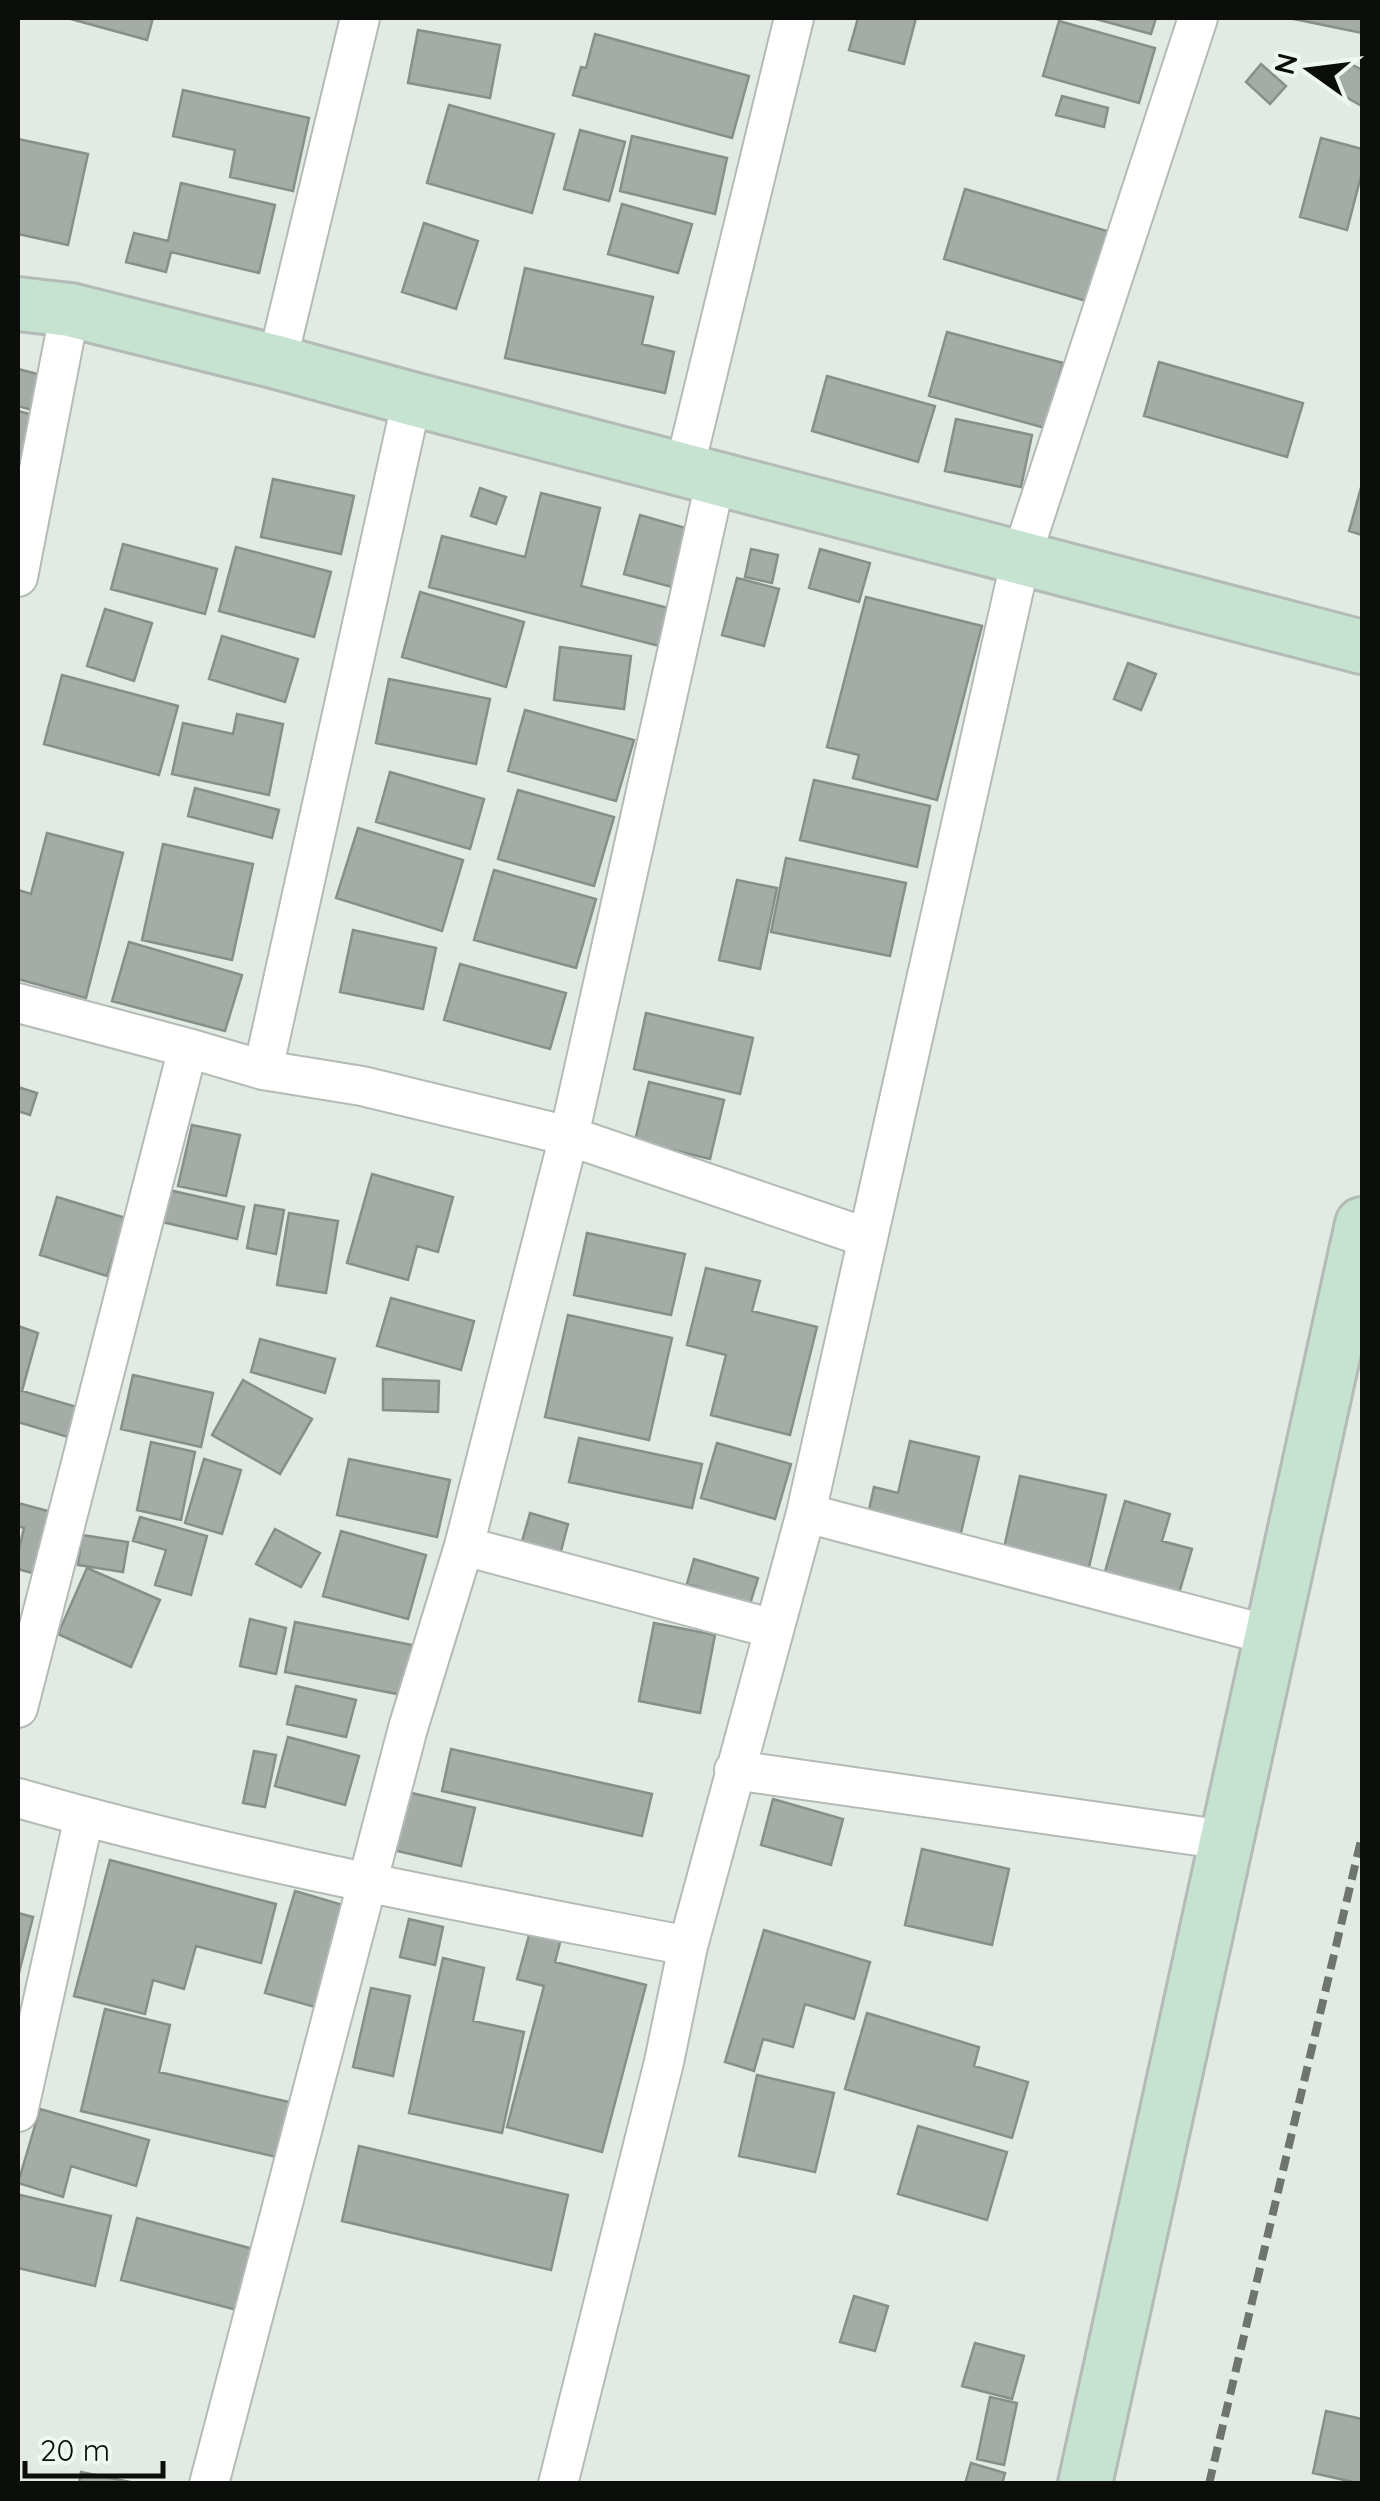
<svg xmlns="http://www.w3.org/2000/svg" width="1380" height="2501" viewBox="0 0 1380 2501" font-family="Quicksand,sans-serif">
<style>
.building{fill:#a5aca7;stroke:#888f8a;stroke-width:2.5}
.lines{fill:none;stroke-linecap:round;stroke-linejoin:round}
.street-casing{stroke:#b4bbb6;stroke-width:42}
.secondary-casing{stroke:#b4bbb6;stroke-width:58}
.street{stroke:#fff;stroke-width:38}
.secondary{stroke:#c6e2d0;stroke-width:52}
.rail{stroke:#6f7470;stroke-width:8;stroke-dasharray:15 8;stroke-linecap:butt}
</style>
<rect width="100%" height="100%" fill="#e2eae4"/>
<path class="building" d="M67,18H153L147,40Z
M858,18H916L904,64L849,50Z
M1092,18H1156L1151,34Z
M1289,18H1362V33Z
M1059,21L1155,48L1139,103L1043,76Z
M418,30L500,45L490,98L408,83Z
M595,34L749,76L732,138L573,95L581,67L586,68Z
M1347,62L1362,70V106L1332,89Z
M1261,64L1286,86L1270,104L1246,82Z
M183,90L309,118L293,191L230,177L235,150L173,136Z
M1062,96L1108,108L1104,127L1056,115Z
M449,105L554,134L532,213L427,183Z
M580,130L625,142L609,201L564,189Z
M632,136L727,158L715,214L620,191Z
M1321,138L1362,149V172L1347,230L1300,217Z
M18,139L88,154L68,245L18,234Z
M181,183L275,205L259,273L171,252L166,272L126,262L134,233L168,241Z
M965,189L1107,231L1086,301L944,259Z
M622,204L692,224L678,273L608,254Z
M424,223L478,241L456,309L402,292Z
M525,268L653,297L642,344L674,352L665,393L505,358Z
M947,332L1063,363L1045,428L929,396Z
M1159,362L1303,403L1287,457L1144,416Z
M18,369L41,375L32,410L18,406Z
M827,376L935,406L918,462L812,431Z
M18,411L44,418L32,461L18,457Z
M956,419L1032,435L1021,487L945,471Z
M273,479L354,496L341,554L261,537Z
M1362,484V535L1349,531Z
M480,488L506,497L496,524L471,516Z
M541,493L600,508L581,586L676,610L667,648L429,587L442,536L525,557Z
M640,515L689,529L672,587L624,574Z
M123,544L217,569L205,614L111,589Z
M236,547L331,572L314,637L219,611Z
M751,549L778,555L772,583L745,577Z
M820,549L870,563L859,602L809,588Z
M737,578L779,589L764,646L722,635Z
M420,592L524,622L506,687L402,657Z
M866,597L982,626L937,800L853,778L859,755L827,747Z
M105,609L152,623L134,681L87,666Z
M222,636L298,659L285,702L209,679Z
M560,647L631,656L624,709L554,700Z
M1128,663L1156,674L1141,710L1114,699Z
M62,675L178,706L159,775L44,744Z
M389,679L490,699L476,764L376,743Z
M525,710L634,740L616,801L508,771Z
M237,714L283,724L269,795L172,774L183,723L233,734Z
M390,772L484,799L470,849L376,822Z
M814,780L930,806L917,867L800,840Z
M195,788L279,810L272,838L188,816Z
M518,790L614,817L594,886L498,859Z
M358,828L463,860L442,931L336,898Z
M47,833L123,853L86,998L18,979V890L31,894Z
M163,844L253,864L232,960L142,940Z
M786,858L906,883L890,956L771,932Z
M494,870L596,899L576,968L474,940Z
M737,880L777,888L760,969L719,960Z
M353,930L436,948L423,1009L340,992Z
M129,942L242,975L225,1031L112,1001Z
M460,964L566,993L550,1049L444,1020Z
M646,1013L753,1038L740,1094L634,1069Z
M649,1082L724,1100L710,1159L635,1141Z
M18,1087L37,1093L30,1115L18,1111Z
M192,1125L240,1135L226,1196L178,1186Z
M372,1174L453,1197L438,1252L417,1246L408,1280L347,1263Z
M169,1190L244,1207L237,1239L162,1222Z
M57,1197L126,1218L107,1276L40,1255Z
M255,1205L284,1210L276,1254L247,1248Z
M289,1213L338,1221L326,1293L277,1285Z
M587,1233L685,1254L671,1315L574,1295Z
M706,1268L760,1281L752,1311L817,1327L790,1435L711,1415L726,1355L687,1345Z
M391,1298L474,1321L461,1370L377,1346Z
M568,1315L672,1338L649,1440L545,1417Z
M18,1326L38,1333L22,1391L77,1407L68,1437L18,1422Z
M260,1339L335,1359L325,1393L251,1372Z
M133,1375L213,1393L201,1447L121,1429Z
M383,1379L439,1381L438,1412L383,1410Z
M243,1380L312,1419L280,1474L212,1435Z
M579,1438L702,1464L692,1508L569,1482Z
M910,1441L979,1457L959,1541L867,1519L874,1487L898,1493Z
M151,1442L195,1452L181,1520L137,1510Z
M717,1443L791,1464L775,1519L701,1498Z
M204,1459L241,1470L222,1534L185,1523Z
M349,1459L450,1480L437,1537L337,1515Z
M1020,1476L1106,1495L1089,1567L1004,1548Z
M1125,1501L1170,1514L1162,1541L1192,1549L1177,1600L1103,1579Z
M18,1503L55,1513L39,1575L18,1569V1553L24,1528L18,1526Z
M530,1513L568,1524L560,1555L521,1545Z
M140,1517L207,1536L191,1595L155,1585L166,1550L133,1541Z
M275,1529L320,1553L301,1587L256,1564Z
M341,1531L426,1555L408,1619L323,1596Z
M82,1535L128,1542L123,1572L78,1565Z
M694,1559L758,1578L750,1604L687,1584Z
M87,1568L160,1600L131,1667L58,1634Z
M250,1619L286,1628L276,1674L240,1666Z
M295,1622L412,1645L402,1695L285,1672Z
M654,1623L715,1635L700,1713L639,1701Z
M296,1686L356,1700L346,1737L287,1724Z
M288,1737L359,1756L345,1805L275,1786Z
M451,1749L652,1794L642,1836L442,1791Z
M254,1751L276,1755L265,1807L243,1803Z
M399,1790L475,1808L461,1866L385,1848Z
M773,1799L843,1819L831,1865L761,1845Z
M922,1849L1009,1869L992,1945L905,1925Z
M110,1860L276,1904L261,1963L196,1946L184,1989L153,1980L145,2014L74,1996Z
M295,1891L343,1905L315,2007L265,1993Z
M18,1913L33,1917L18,1977Z
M409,1919L443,1927L435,1965L400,1957Z
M764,1930L870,1962L854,2019L805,2004L793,2047L763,2039L754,2071L725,2062Z
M530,1932L561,1939L555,1962L646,1985L602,2152L507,2127L544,1986L517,1979Z
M443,1958L484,1968L473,2021L524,2032L502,2133L409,2113Z
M371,1988L410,1996L393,2076L353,2067Z
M105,2009L170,2025L159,2072L302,2105L289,2160L81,2111Z
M867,2013L979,2047L974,2066L1028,2082L1012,2138L845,2089Z
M757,2075L834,2093L815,2172L739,2156Z
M40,2109L149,2140L136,2186L71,2166L63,2197L18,2183Z
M918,2126L1007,2152L987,2220L898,2194Z
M359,2146L568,2195L551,2270L342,2221Z
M20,2195L111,2216L95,2286L18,2268V2206Z
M137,2218L253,2249L237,2310L121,2280Z
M854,2296L888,2306L875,2351L840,2342Z
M975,2343L1024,2356L1012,2399L962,2386Z
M990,2397L1017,2403L1004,2465L977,2459Z
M1326,2411L1362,2419V2484L1313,2473Z
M971,2463L1005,2473L1002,2484H965Z
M81,2472L140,2484H79Z"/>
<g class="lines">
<defs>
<path id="street" d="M277,362L360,18
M684,470L794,18
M18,577L70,310
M18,1003L188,1048L263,1070L362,1086L569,1136L868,1238
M263,1070L412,399
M806,1513L1272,1636
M464,1546L774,1629
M18,1708L188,1048
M734,1770L1226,1840
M18,1798C238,1861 464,1902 688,1946L806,1513L1021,558L1198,18
M18,2112L84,1817
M209,2484L408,1728L464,1546L569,1136L716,478
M558,2484L664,2062L688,1946"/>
<path id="secondary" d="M18,304L70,310L277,362L412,399L1362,647
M1085,2484L1362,1224"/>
</defs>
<use href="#street" class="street-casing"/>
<use href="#secondary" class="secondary-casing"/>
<use href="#street" class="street"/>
<use href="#secondary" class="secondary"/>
<path class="rail" d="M1209,2484L1362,1836"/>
</g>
<rect width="1380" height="2501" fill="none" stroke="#0c0e0c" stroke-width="40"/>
<g transform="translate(1310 70) rotate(284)" stroke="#eff7f1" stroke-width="8" paint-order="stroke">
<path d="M0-8L18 38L0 25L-18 38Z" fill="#0c0e0c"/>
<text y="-15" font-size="28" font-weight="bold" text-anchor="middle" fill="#0c0e0c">N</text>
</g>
<path d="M25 2461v15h138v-15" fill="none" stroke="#0c0e0c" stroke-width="5"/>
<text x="40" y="2461" font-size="30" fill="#0c0e0c" stroke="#eff7f1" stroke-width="8" paint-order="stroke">20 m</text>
</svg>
